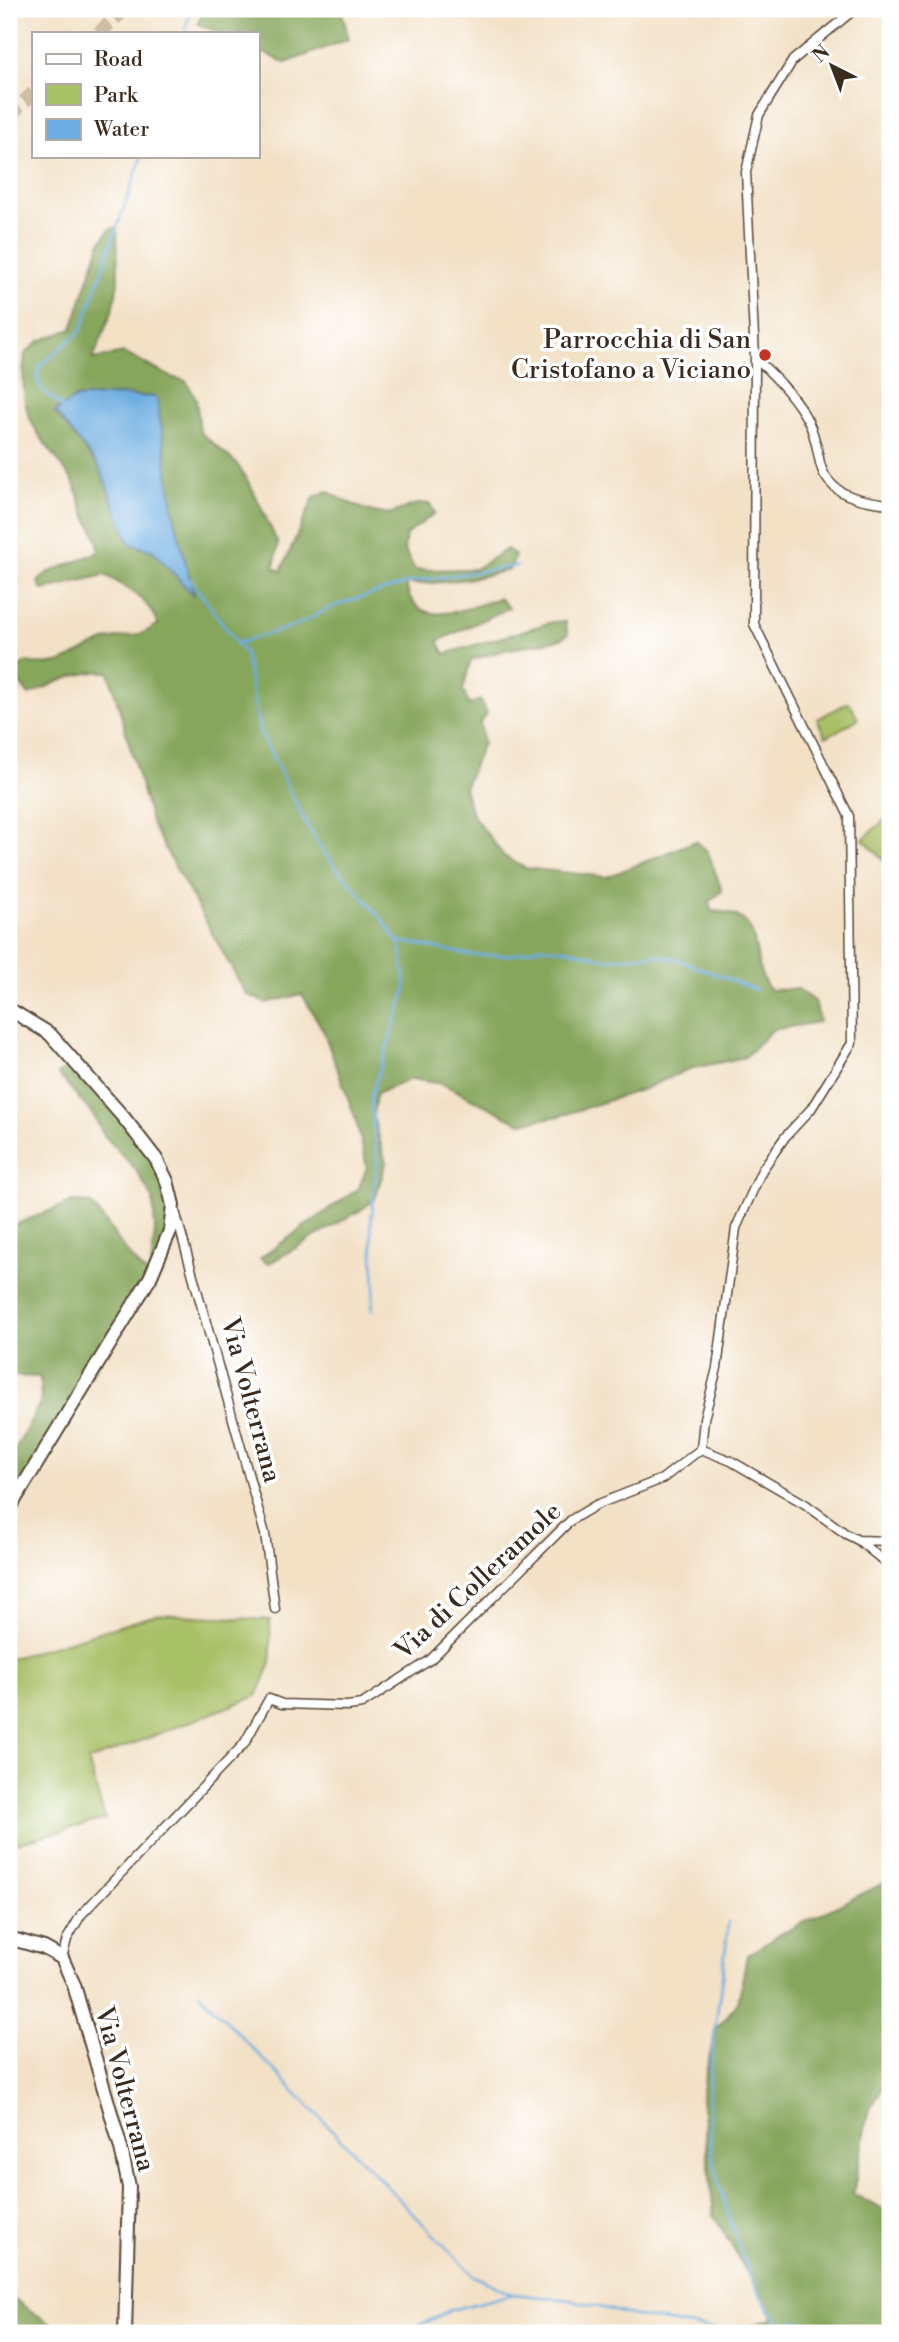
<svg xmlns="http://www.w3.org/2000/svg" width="899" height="2342" viewBox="0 0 899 2342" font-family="'Libre Bodoni',serif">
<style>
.green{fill:#a8c066;stroke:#727542;stroke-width:2}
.forest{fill:#86a65b;stroke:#60683c;stroke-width:2;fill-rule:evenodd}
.water{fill:#6dade1;stroke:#546c80;stroke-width:2}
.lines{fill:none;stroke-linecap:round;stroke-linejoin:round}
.stream{stroke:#6dade1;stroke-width:2.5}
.highway-tunnel{stroke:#cebca4;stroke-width:14;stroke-dasharray:14 7;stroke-linecap:butt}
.street-casing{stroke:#574537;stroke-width:11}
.secondary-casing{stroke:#574537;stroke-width:16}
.street{stroke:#fff;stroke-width:8}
.secondary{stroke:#fff;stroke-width:12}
.poi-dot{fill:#c8321e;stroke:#fff;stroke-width:2.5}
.labels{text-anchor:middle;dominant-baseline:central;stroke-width:7;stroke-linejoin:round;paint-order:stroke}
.poi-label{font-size:26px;fill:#3b2a1e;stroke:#fff;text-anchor:end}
.street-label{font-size:26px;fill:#3b2a1e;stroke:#fff}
</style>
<rect width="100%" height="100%" fill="#fff"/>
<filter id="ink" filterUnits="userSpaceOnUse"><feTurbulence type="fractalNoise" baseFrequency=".0143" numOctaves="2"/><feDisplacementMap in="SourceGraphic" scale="14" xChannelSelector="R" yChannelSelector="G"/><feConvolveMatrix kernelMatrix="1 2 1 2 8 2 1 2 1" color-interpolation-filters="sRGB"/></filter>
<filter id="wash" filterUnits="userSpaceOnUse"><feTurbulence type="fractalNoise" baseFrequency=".00686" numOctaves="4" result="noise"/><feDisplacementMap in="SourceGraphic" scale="28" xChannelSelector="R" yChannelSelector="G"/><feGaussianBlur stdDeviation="1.57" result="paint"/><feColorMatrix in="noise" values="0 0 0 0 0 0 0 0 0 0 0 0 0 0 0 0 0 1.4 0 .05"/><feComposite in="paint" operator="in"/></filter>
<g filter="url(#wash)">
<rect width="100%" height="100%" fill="#f3e1c6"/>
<path class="green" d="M849,702L858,719L826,737L817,719Z
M890,815V866L863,839Z
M159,1614L270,1620L271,1663L257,1696L88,1761L105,1819L9,1845V1659Z"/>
<path class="forest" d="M203,9H341L349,39L286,63L257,50V33H220L198,24Z
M117,227L118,281L114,306L93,359L124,353L171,377L186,381L196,398L200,432L237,464L253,490L278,544L274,568L281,571L314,497L327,491C343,500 373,517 391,513C404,510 416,501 430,504L435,513L406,535L404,549L415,570L475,569L507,549L515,555L510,569C477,580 441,583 406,584C414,634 469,607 499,598L509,608L438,641L445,654L552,622L565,621L568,634L561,639L505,650L471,660L463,690L469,705L480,700L487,713L480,722L483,743L464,788L472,814L504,856L525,868L607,877L696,841L708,852L722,891L709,902L711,911C772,912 745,960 770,990L798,989L816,1003L819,1022L772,1030L745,1057L689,1069L641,1090L560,1116L520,1123L443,1084L411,1079L376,1094L373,1116L386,1163L375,1199L361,1210L268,1264L260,1258L359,1188L367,1167L355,1117L323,1030L302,994L266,1003L246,994L152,825L109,672C79,670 55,683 29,695L11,672L27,662C64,672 76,650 108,640C133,633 132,642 158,624C148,598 128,588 105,575L42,590L38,582L47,573L99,552C99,536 91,527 84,512C79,501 77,486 70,477C36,429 17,419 25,354L39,341L72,329L101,241L109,230ZM118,395L156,397L175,520L194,595L153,551L130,544L99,467L55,412L76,398Z
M77,1061L126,1119L155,1160L167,1182L173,1205L170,1231L150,1278L12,1504H9V1462L41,1401L40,1377L9,1376V1227L72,1202L90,1203C112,1226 125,1257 150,1277L155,1230L153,1199L136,1170L103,1134L94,1116L58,1074Z
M890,1880V2077L868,2112L853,2194L890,2213V2333H732L774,2318L714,2216L701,2093L716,2029L738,2003L747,1955L782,1933Z
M9,2296L64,2333H9Z"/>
<path class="water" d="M118,395L157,397L175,520L194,596L153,551L130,544L99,467L55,412L76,398Z"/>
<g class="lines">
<path class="stream" d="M184,33L192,9
M64,409L41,388L37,377L40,366L81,331L142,156
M190,579L245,654L260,732L309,829L327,857L383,920L401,947L406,989L371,1096L377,1159L371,1225L375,1286L372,1310
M236,644L296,625L337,605L415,581L517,566
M399,941L470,955H511L540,947L567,949L605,959L654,955L677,959L756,990
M728,1922C724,1990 703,2068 710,2135C713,2169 724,2201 735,2234C748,2273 754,2290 780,2323
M199,1993L474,2276L510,2293
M403,2333L451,2310L513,2294L571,2300L643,2318L724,2331H741L797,2321L853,2333L890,2331"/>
</g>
</g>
<g filter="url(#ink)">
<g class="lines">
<path class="highway-tunnel" d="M99,33L125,9
M9,116L33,93"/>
<defs>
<path id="street" d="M755,358C775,376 795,396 808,421C815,434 817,449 820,463C828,496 861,501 890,504
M175,1211L265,1534L275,1609
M701,1449L704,1419L717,1368L736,1228L762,1170L785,1137L811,1109L852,1043L849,816L754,624L755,358L746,172L759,115L793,60L855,9
M858,1540L890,1566
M62,1958L67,1939L81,1915L244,1744L269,1699L282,1704L348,1706L362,1704L430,1660L571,1520L596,1505L662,1479L701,1449L731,1461L805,1504L846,1534L858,1540L890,1541"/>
<path id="secondary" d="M9,1009L50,1034L124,1118L156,1159L167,1181L173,1205L170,1231L150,1278L9,1509
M9,1938L44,1948L62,1958L74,1985L121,2148L129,2187L125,2333"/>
</defs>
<use href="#street" class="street-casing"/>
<use href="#secondary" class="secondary-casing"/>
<use href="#street" class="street"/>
<use href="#secondary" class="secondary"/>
</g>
</g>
<circle class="poi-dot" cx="765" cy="355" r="7"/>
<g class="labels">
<g class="poi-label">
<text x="751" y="340">Parrocchia di San<tspan x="751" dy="30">Cristofano a Viciano</tspan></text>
</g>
<g class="street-label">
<text transform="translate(251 1400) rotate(75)">Via Volterrana</text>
<text transform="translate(478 1581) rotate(-43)">Via di Colleramole</text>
<text transform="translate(125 2089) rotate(75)">Via Volterrana</text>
</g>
</g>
<rect width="899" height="2342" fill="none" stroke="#fff" stroke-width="35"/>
<rect x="32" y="32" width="228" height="126" fill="#ffffff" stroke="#b1aaa5" stroke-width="2"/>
<rect x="46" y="54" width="35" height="10" fill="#ffffff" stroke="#b1aaa5" stroke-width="2"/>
<text x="94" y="66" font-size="21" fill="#3b2a1e">Road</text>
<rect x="46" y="84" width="35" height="21" fill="#a8c066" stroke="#b1aaa5" stroke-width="2"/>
<text x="94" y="102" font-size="21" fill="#3b2a1e">Park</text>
<rect x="46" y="119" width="35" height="21" fill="#6dade1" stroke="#b1aaa5" stroke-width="2"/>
<text x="94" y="136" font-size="21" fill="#3b2a1e">Water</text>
<g transform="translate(832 66) rotate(318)" stroke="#ffffff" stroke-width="5" paint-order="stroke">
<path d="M0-5L12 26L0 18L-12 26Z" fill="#3b2a1e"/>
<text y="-10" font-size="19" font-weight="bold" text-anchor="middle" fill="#3b2a1e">N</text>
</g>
</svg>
